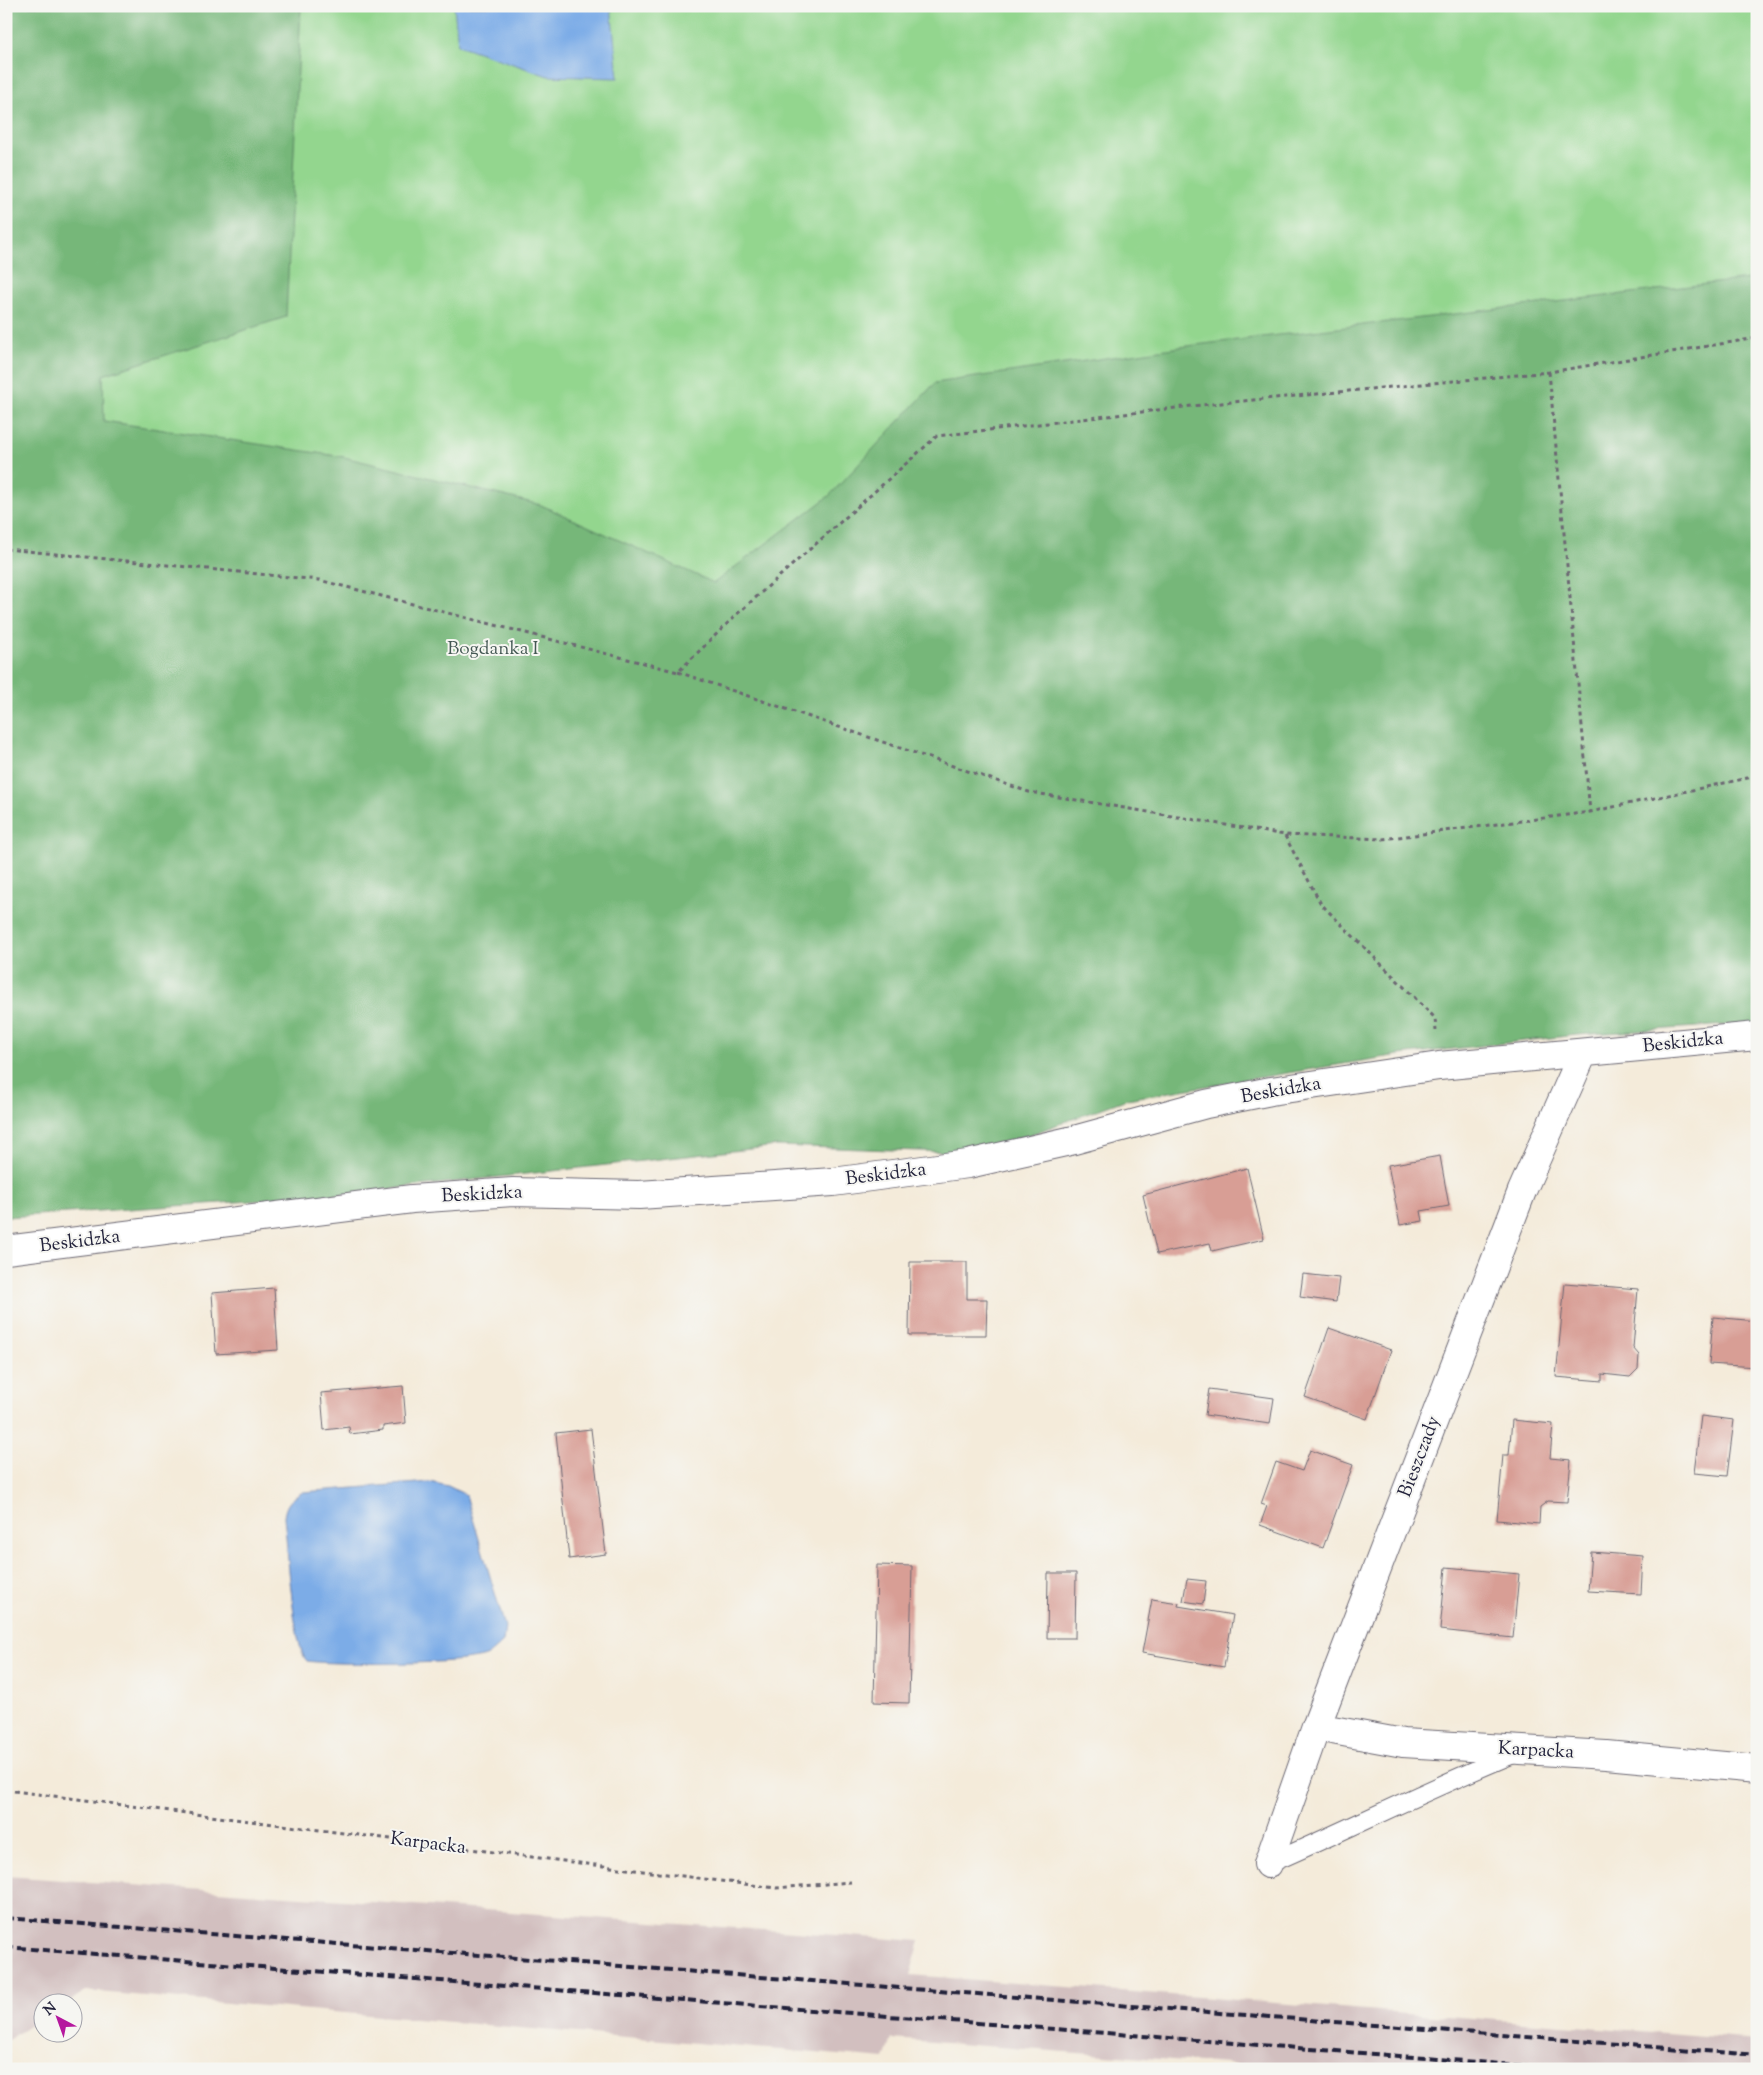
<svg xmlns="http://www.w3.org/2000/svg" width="1763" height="2075" viewBox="0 0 1763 2075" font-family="'Sorts Mill Goudy',serif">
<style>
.industrial{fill:#d2bfbf}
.green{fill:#93d68e;stroke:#5a7c64}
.forest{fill:#76b779;stroke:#4c6c5a}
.water{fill:#7cace7;stroke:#4f6791}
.building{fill:#d89e95}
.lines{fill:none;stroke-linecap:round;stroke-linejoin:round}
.service-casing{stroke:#6c6873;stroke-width:20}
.minor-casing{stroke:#6c6873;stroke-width:30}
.path{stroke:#6c6873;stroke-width:3;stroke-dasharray:4 4;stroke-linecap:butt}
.service{stroke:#fff;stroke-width:18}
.minor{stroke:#fff;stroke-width:28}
.rail{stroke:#22223b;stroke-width:4;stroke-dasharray:8 4;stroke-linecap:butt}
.labels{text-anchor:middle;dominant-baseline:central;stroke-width:4;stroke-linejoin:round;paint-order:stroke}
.park-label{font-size:19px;fill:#445854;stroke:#f6f6f2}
.street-label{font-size:19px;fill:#22223b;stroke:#f6f6f2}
</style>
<rect width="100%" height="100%" fill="#f6f6f2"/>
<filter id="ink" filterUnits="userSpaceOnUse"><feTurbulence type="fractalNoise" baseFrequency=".02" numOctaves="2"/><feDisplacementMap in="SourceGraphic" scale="10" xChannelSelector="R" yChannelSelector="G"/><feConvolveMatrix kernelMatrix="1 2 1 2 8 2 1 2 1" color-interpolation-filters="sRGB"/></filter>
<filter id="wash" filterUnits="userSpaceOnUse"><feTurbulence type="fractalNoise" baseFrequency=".0096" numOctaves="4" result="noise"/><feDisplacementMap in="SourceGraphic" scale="20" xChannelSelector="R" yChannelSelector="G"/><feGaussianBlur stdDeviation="1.12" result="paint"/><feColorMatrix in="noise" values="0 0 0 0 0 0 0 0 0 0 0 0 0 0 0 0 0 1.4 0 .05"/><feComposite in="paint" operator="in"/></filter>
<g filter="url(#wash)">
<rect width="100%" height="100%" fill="#f4ebda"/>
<path class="industrial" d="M6,1876L920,1941L910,1975L1757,2040V2069H1291L892,2039L885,2059L86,1991L68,2002H42V2018L6,2041Z"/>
<path class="green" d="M6,6H1757V368L6,1174Z"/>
<path class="forest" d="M6,6H301L286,317L103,375L104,421L344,457L541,505L714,583L829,496L935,383L1187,346L1757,278V1023L1577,1035L1399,1055L1127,1099L1010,1142L950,1152L777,1146L328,1196L6,1217Z"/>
<path class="water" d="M454,6H611L618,78L548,76L458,45Z
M430,1482L448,1486L466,1495L505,1627L503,1642C498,1646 493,1652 488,1655C469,1665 332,1665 307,1661C293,1649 287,1540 284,1517C286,1503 291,1499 303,1492Z"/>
<g id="blocks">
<path class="building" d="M1440,1156L1449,1206L1421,1211L1423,1221L1400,1225L1388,1165Z
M1247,1168L1264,1239L1212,1251L1210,1243L1157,1254L1143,1195Z
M910,1262H967V1299H987L986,1335H909Z
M1303,1274L1339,1278L1336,1302L1300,1297Z
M1565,1283L1638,1289L1633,1348L1639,1355L1638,1369L1630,1377L1602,1374V1381L1556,1377Z
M274,1288L278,1350L216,1354L212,1293Z
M1713,1317L1757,1321V1367L1709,1364Z
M1329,1328L1391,1350L1367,1419L1305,1397Z
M403,1386L406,1423L383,1426V1430L350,1434L349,1427L324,1430L321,1393Z
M1209,1389L1274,1398L1270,1424L1205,1415Z
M1701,1416L1734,1420L1727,1476L1694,1473Z
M1512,1420L1553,1424L1550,1458L1571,1460L1567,1502L1548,1501L1540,1507L1539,1524L1497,1520L1503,1455H1509Z
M591,1429L606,1554L569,1559L556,1433Z
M1310,1450L1353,1465L1323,1548L1260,1525L1267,1506L1261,1504L1276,1462L1302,1471Z
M1591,1552L1643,1556L1641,1594L1588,1591Z
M877,1565L912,1566L909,1703L874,1702Z
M1446,1567L1519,1574L1513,1638L1440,1630Z
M1048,1573H1076L1075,1638H1047Z
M1187,1579L1206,1581L1203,1604L1183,1601Z
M1152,1599L1179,1603L1178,1606L1233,1615L1224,1667L1142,1653Z"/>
</g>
</g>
<g filter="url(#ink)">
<use href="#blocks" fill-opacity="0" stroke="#6c6873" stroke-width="1"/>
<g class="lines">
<defs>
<path id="service" d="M1268,1864C1351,1828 1432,1787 1516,1753"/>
<path id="minor" d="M6,1250L412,1199L513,1192L639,1195L833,1182L968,1164L1074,1140L1206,1104L1271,1091L1439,1066L1757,1036
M1316,1727L1403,1743L1606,1755L1757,1769
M1268,1864L1316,1727L1522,1191L1583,1053"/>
</defs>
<use href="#service" class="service-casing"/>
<use href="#minor" class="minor-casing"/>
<path class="path" d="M1549,372L1590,812
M6,549L319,580L678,672L736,615L937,436L1201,405L1549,372L1757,338
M678,672L1029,792L1285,835L1383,839L1590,812L1757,776
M1285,836L1321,904L1435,1018L1436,1031
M6,1790L776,1888L851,1882"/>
<use href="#service" class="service"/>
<use href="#minor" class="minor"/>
<path class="rail" d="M6,1918L1757,2055
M6,1947L1566,2069"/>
</g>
</g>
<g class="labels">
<g class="park-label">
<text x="493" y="649">Bogdanka I</text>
</g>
<g class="street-label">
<text transform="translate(1683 1043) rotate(-6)">Beskidzka</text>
<text transform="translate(1281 1091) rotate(-10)">Beskidzka</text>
<text transform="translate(886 1175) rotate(-7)">Beskidzka</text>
<text transform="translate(482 1195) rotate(-3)">Beskidzka</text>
<text transform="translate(80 1242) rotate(-7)">Beskidzka</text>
<text transform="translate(1420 1457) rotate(-69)">Bieszczady</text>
<text transform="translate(1536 1751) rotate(3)">Karpacka</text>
<text transform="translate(428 1844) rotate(7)">Karpacka</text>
</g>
</g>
<rect width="1763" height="2075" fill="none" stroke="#f6f6f2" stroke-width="25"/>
<g transform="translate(58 2018) rotate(319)"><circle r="24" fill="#f6f6f2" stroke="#a1a1a9"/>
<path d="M0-4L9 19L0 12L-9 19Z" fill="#b5179e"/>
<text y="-8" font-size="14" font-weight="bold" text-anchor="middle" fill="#22223b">N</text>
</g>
</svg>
